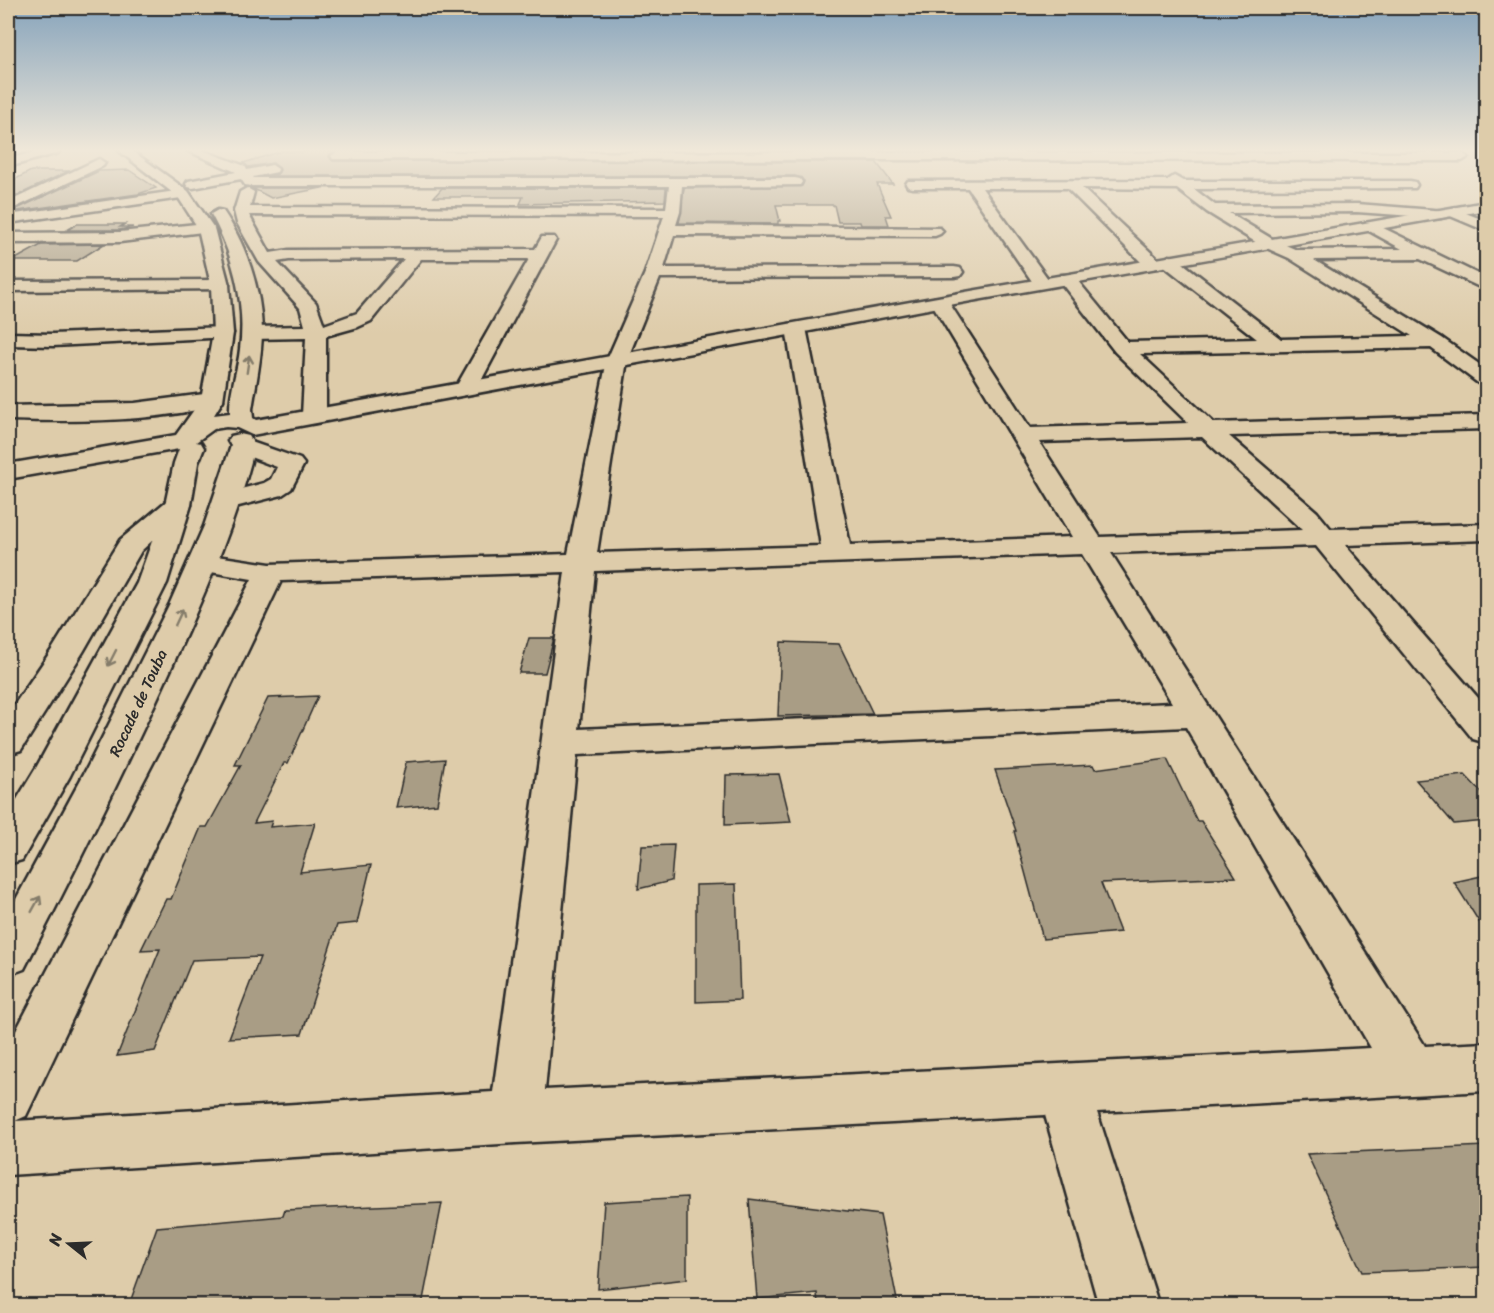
<svg xmlns="http://www.w3.org/2000/svg" width="1494" height="1313" viewBox="0 0 1494 1313" font-family="Sriracha,sans-serif">
<style>
.building{fill:#a99d85;stroke:#2b2b2b;stroke-width:1.5}
.lines{fill:none;stroke-linecap:round;stroke-linejoin:round}
.minor-casing{stroke:#2b2b2b;stroke-width:5}
.major-casing{stroke:#2b2b2b;stroke-width:5}
.minor{fill:#deccaa;fill-rule:evenodd}
.major{fill:#deccaa;fill-rule:evenodd}
.oneway{stroke:#847c6a}
.labels{text-anchor:middle;dominant-baseline:central;stroke-width:4.5;stroke-linejoin:round;paint-order:stroke}
.street-label{font-size:16px;fill:#2b2b2b;stroke:#deccaa}
</style>
<rect width="100%" height="100%" fill="#deccaa"/>
<filter id="ink" filterUnits="userSpaceOnUse"><feTurbulence type="fractalNoise" baseFrequency=".0167" numOctaves="2"/><feDisplacementMap in="SourceGraphic" scale="12" xChannelSelector="R" yChannelSelector="G"/><feConvolveMatrix kernelMatrix="1 2 1 2 8 2 1 2 1" color-interpolation-filters="sRGB"/></filter>
<g filter="url(#ink)">
<path class="building" d="M309,150L334,151L329,156L333,161L876,162L893,184H877L891,216H886L889,225H861L860,222H838L834,205H776L780,221H778V224L679,223L684,188L802,186L804,181L795,176H270L277,174L280,170L273,163L248,167L243,163L282,151L303,152Z
M129,170L156,188L138,194L10,212L99,171Z
M31,171H69L8,200V183Z
M252,188H322L271,198Z
M442,188H666L665,201L520,204L523,197H434Z
M77,224H125L120,227H133L120,230H67Z
M104,244L77,261H12L41,245Z
M529,638H554L545,673H519Z
M781,642L839,644L873,714L778,716Z
M318,696L288,763H284L254,823L272,821L270,827L315,823L300,872L371,865L357,923L337,925L302,1034L229,1038L260,957L192,960L155,1051L117,1056L160,949L141,950L166,899H171L201,827H207L241,765H235L268,698Z
M445,759L437,804L396,808L406,762Z
M1167,759L1197,821H1201L1236,877L1101,883L1120,932L1043,939L1014,831H1016L995,770L1093,765L1095,769Z
M779,774L791,822L725,825L726,775Z
M1465,775L1486,797V821L1454,824L1416,780Z
M674,845L671,881L638,889L642,846Z
M1486,875V933L1454,882Z
M736,884L740,1000L696,1002V885Z
M1486,1146V1267L1362,1272L1307,1154Z
M687,1197V1279L598,1289L604,1202Z
M749,1199L880,1215L898,1305H818L817,1293L757,1299Z
M442,1203L422,1305H129L157,1227L283,1216L285,1210Z"/>
<g class="lines">
<defs>
<path id="minor" d="M42,150H60L58,153L8,167V159Z
M186,150H202L245,166L247,170L272,165L278,169L277,172L253,177L254,178H795L800,179L802,182L800,185L682,186L680,212L676,225L940,228L943,231L940,234L935,236L674,235L664,268L954,267L960,268L963,272L960,276L954,277L660,278L627,360L597,553L821,546L786,328L789,324H803L806,328L850,545L1072,537L931,302L934,298H946L1030,428L1188,423L1115,352L1058,279L1061,275H1073L1128,342L1257,339L1163,265L1161,261L1169,256L1175,257L1281,339L1412,336L1289,258L1262,246L1207,212L1177,189L1082,188L1159,260L1161,264L1159,268H1147L1067,188H982L1051,283L1048,287H1036L968,188H913L908,187L906,184L908,181L1168,180L1174,176L1183,181H1410L1415,182L1417,185L1415,188L1194,189L1215,205L1357,204L1446,211L1453,208L1486,221V231L1448,215L1441,218L1357,212L1229,213L1274,240L1297,250L1402,249L1362,227L1365,224H1375L1486,278V290L1420,259L1314,260L1442,338L1486,369V384L1478,383L1431,348L1140,354L1214,423L1486,415V429L1229,436L1317,512L1331,529L1486,524V540L1345,545L1486,707V743L1473,739L1316,546L1111,553L1425,1046L1486,1043V1091L1097,1112L1159,1306H1099L1045,1115L516,1143L8,1175V1046L252,579L193,569L188,563L193,557L203,554L270,564L568,554L607,360L645,273L664,216L249,215L270,253L289,250L535,249L542,237H554L556,240L475,392L467,394L459,392L456,387L529,259H421L371,321L358,327L326,336V416L322,421L314,423L306,421L302,416L306,338L252,339L245,337L242,333L245,329L252,327L305,326L300,308L259,262L237,223L234,211L240,192L247,188L254,192L250,207L666,208L669,186H250L245,185L241,179L193,188L188,187L186,184L188,181L236,172ZM404,259L357,313L324,325L316,303L277,262L289,260ZM1202,437L1302,530L1100,537L1039,442ZM1082,554L1172,703L579,729L595,571ZM565,572L493,1092L15,1121L26,1116L281,581ZM1186,727L1371,1048L545,1090L577,755Z
M337,152L1462,153L1468,157L1462,161L333,159L331,156Z
M99,159L105,163L103,166L8,211V202Z
M183,190L190,194L188,197L8,223V215Z
M206,223L211,225L214,228L211,231L120,242L8,243V233L120,232Z
M220,280L226,281L229,285L226,289L8,291V281Z
M223,327L230,329L233,333L230,337L53,346L8,345V333L53,334Z
M212,393L220,395L223,400L220,405C152,422 77,422 8,420V406L135,403Z
M243,439L300,459L304,464L291,489L282,495L227,509L218,507L214,501L218,495L264,483L271,479L277,467L234,451L231,446L234,441Z
M178,497L187,499L191,505L141,551L83,652L21,750L8,754V714L53,648L120,540L169,499Z"/>
<path id="major" d="M118,150H131L188,191L214,228L229,285L233,333L223,400L214,415L230,413C229,392 238,370 240,349C246,303 233,254 211,214L218,210L223,211C246,244 261,289 262,330C262,356 256,383 252,409L253,418L256,420L971,291L1486,202V210L971,301L252,435L237,428L226,427L214,429L196,442L201,443L204,448L198,463L191,505L167,583L70,776L22,860L8,864V814L36,768L137,583L165,505L174,463L179,449L8,479V464L176,435L201,400L213,333L211,285L198,228L178,197Z
M240,434L249,436L255,446C236,525 203,597 170,671C124,772 75,871 24,969L8,975V914L87,768L170,603L204,526L231,446L228,441L231,436Z"/>
</defs>
<use href="#minor" class="minor-casing"/>
<use href="#major" class="major-casing"/>
<use href="#minor" class="minor"/>
<use href="#major" class="major"/>
</g>
<defs><path id="oneway-shaft" d="M-6 0H5M1.5-3L5.5 0L1.5 3" fill="none" stroke-width="1.6" stroke-linecap="round" stroke-linejoin="round" transform="scale(1.5)"/></defs>
<g class="oneway">
<use href="#oneway-shaft" transform="translate(248 364) rotate(-82)"/>
<use href="#oneway-shaft" transform="translate(179 617) rotate(-65)"/>
<use href="#oneway-shaft" transform="translate(112 658) rotate(117)"/>
<use href="#oneway-shaft" transform="translate(36 904) rotate(-61)"/>
</g>
</g>
<linearGradient id="sky" x2="0" y2="1"><stop stop-color="#86a3bb"/><stop offset="0.45" stop-color="#f0e8d9"/><stop offset="1" stop-color="#f0e8d9" stop-opacity="0"/></linearGradient>
<rect width="1494" height="334" fill="url(#sky)"/>
<g class="labels">
<g class="street-label">
<text transform="translate(138 703) rotate(-65)">Rocade de Touba</text>
</g>
</g>
<rect width="1494" height="1313" fill="none" stroke="#deccaa" stroke-width="30"/>
<rect x="15" y="15" width="1464" height="1283" fill="none" stroke="#2b2b2b" stroke-width="2" filter="url(#ink)"/>
<g transform="translate(69 1244) rotate(288)" stroke="#deccaa" stroke-width="4.5" paint-order="stroke">
<path d="M0-4.5L10 22L0 15L-10 22Z" fill="#2b2b2b"/>
<text y="-9" font-size="16" font-weight="bold" text-anchor="middle" fill="#2b2b2b">N</text>
</g>
</svg>
